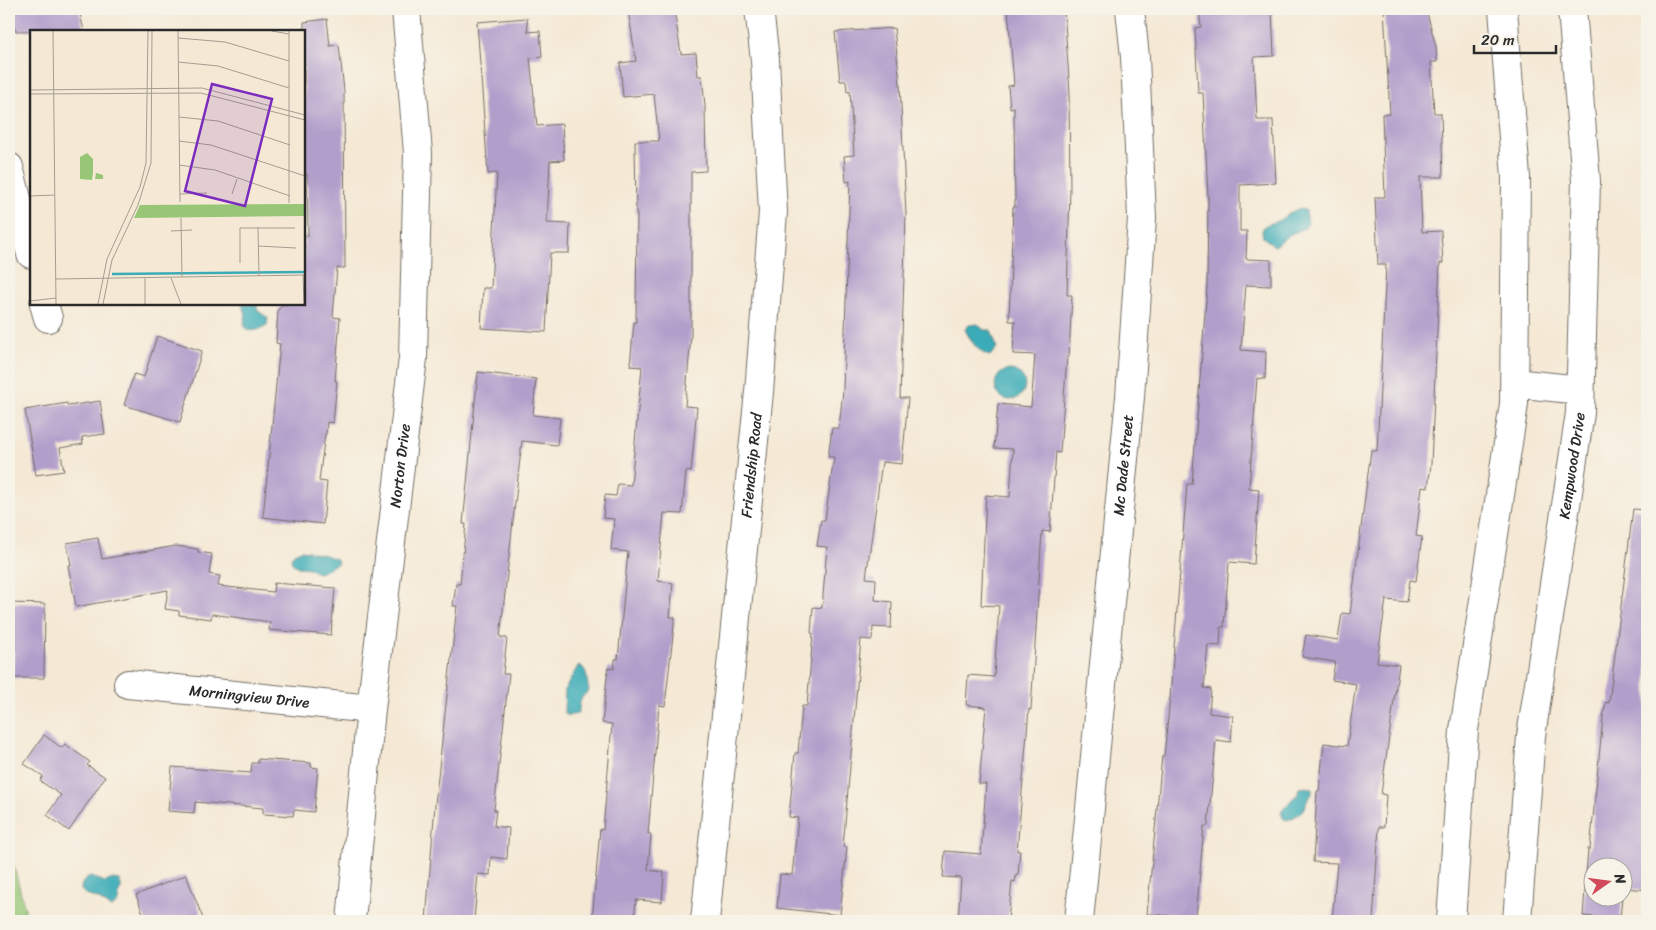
<svg xmlns="http://www.w3.org/2000/svg" width="1656" height="930" viewBox="0 0 1656 930" font-family="Sriracha,sans-serif">
<style>
.green{fill:#96c676;stroke:#607850}
.water{fill:#3bacb7;stroke:#336c71}
.building{fill:#b29ecb}
.lines{fill:none;stroke-linecap:round;stroke-linejoin:round}
.street-casing{stroke:#726e66;stroke-width:30}
.secondary-casing{stroke:#726e66;stroke-width:30}
.street{stroke:#fff;stroke-width:28}
.secondary{stroke:#fff;stroke-width:28}
.labels{text-anchor:middle;dominant-baseline:central;stroke-width:5;stroke-linejoin:round;paint-order:stroke}
.street-label{font-size:15px;fill:#2b2b2b;stroke:#f7f3e8}
.inset-river{fill:none;stroke:#3bacb7;stroke-width:2.5}
.inset-road{fill:none;stroke:#a49d91;stroke-width:1}
.view{fill:#7b2cbf;fill-opacity:0.15;stroke:#7b2cbf;stroke-width:2.5}
.inset-edge{fill:none;stroke:#2b2b2b;stroke-width:2.5}
</style>
<rect width="100%" height="100%" fill="#f7f3e8"/>
<filter id="ink" filterUnits="userSpaceOnUse"><feTurbulence type="fractalNoise" baseFrequency=".02" numOctaves="2"/><feDisplacementMap in="SourceGraphic" scale="10" xChannelSelector="R" yChannelSelector="G"/><feConvolveMatrix kernelMatrix="1 2 1 2 8 2 1 2 1" color-interpolation-filters="sRGB"/></filter>
<filter id="wash" filterUnits="userSpaceOnUse"><feTurbulence type="fractalNoise" baseFrequency=".0096" numOctaves="4" result="noise"/><feDisplacementMap in="SourceGraphic" scale="20" xChannelSelector="R" yChannelSelector="G"/><feGaussianBlur stdDeviation="1.12" result="paint"/><feColorMatrix in="noise" values="0 0 0 0 0 0 0 0 0 0 0 0 0 0 0 0 0 1.4 0 .05"/><feComposite in="paint" operator="in"/></filter>
<g filter="url(#wash)">
<rect width="100%" height="100%" fill="#f5e9d5"/>
<path class="green" d="M9,847L28,921H9Z"/>
<path class="water" d="M1300,208L1306,211L1308,223L1305,228L1291,234L1274,246L1263,237L1262,231L1264,226L1282,219L1287,214Z
M241,304H257V310L268,318L267,325C261,329 255,332 247,330L244,324L246,313Z
M978,324L984,330H991L997,348L990,356C979,354 969,339 965,329L969,325Z
M995 385a15 15 0 1 1 30 0a15 15 0 1 1-30 0Z
M301,550C313,551 325,555 337,559L338,563L320,573L315,572L310,568L298,567L292,563L291,557L294,553Z
M578,666C589,667 586,681 589,690C587,693 582,696 581,700C577,710 583,716 566,715L564,712L565,689Z
M1302,787L1312,788V794L1306,802V805C1301,813 1295,818 1286,820L1283,818L1281,812L1294,797L1298,795V790Z
M91,877L105,882L113,879L119,880C121,885 123,888 119,892C119,900 119,904 111,908L98,899L86,895L81,890C81,883 84,879 91,877Z"/>
<g id="blocks">
<path class="building" d="M10,9H79L84,31H15Z
M628,9H674L681,54L696,53L698,76H702L705,106L706,171L691,172V335L685,406L697,407L691,472L686,471L682,514L664,513L658,581L673,583L670,617H675L665,706L659,705L648,834H651L648,870L664,872L662,902L636,900L634,921H592L600,829L603,830L612,724L602,723L608,668L614,669L615,659H618L628,552L611,550L614,519L603,518L605,495L616,496L618,484L631,485L642,367L630,366L634,322H636L637,214H636L635,141H659L654,94L623,97L620,63L636,61Z
M1008,9H1064L1070,93H1069L1070,189L1067,295H1072L1069,357H1067L1060,453L1056,452L1050,532L1042,531L1031,710L1029,709L1017,851H1020L1018,875H1016L1015,882L1012,881L1008,921H958L961,878L943,877L945,851L981,854L986,784H979L986,707L966,705L968,675L994,677L999,606L981,605L986,495L1010,497L1013,449L994,448L998,404L1031,407L1035,355L1013,354L1015,321H1009L1013,207H1015L1014,107L1010,108L1008,86L1014,85Z
M1199,9H1272L1274,56L1254,57L1257,120H1273L1276,183L1240,185V231H1247L1246,259L1271,260V286L1246,285L1241,350L1266,352L1265,379L1257,378L1249,488L1259,489L1254,564L1229,562L1224,627H1221L1220,646L1208,645L1204,688L1211,689L1209,713L1233,716L1231,742L1216,740L1208,826H1204L1196,918L1147,914L1162,756H1164L1170,698L1187,484H1192L1207,287L1208,197L1203,93H1198L1195,28L1201,27Z
M1384,9H1426L1436,47L1437,62H1431L1434,113H1441L1443,177H1420L1422,232L1441,231L1443,263H1440L1431,464L1428,488L1422,487L1416,536L1422,537L1416,581L1410,580L1407,602L1386,600L1377,662L1399,665L1381,794L1386,795L1384,827H1379L1373,921H1332L1337,863L1313,862L1317,791H1319L1324,743L1347,746L1356,684L1332,680L1335,662L1302,657L1306,635L1338,640L1342,613L1350,614L1371,450L1377,451L1386,265H1378L1375,197H1385L1382,114H1390Z
M527,18L528,32L540,31L542,57L530,58L537,126L562,124L564,160L550,161L547,223L570,224L569,253H550L546,332L481,328L483,288H491L497,173L488,174L477,22Z
M327,19L330,46L339,45L344,91L345,268H337L333,317L340,318L335,381H337L333,423L327,422L326,434H325L319,481L327,482L323,524L263,517L280,344L276,343L278,310L283,304H304V236H308L307,174H304V22Z
M894,28L900,83L906,215L900,398H908L902,464L882,462L866,578L876,579L875,600L892,602L891,628L873,627L872,640L861,639L843,847H847L840,915L777,908L780,874L792,875L798,818L789,817L795,753H798L802,706H807L813,634L811,633L813,607L822,608L827,547L817,546L821,520H825L834,457H828L832,428H839L843,390L850,181L846,182L844,156L854,155L850,91L847,92L846,81H840L835,32Z
M157,336L202,351L180,422L124,405L134,374L144,377Z
M478,372L536,379L533,415L560,418L557,445L522,441L500,637L507,638L503,674H509L494,810H496L494,826L509,828L507,859L491,857L490,875L478,874L474,921H426L435,804L457,606H453L456,584H460L466,524H463Z
M100,401L105,434L82,437L83,444L60,448L64,471L36,475L25,410L67,403L68,406Z
M1633,509L1647,510V890L1624,888V868H1594V898H1622L1620,919L1583,916L1588,849H1590L1603,717L1606,702L1609,703Z
M98,538L102,559L176,546L198,549V552L212,554L209,574L220,576L218,586L273,592L274,583L335,588L331,635L269,630L270,622L212,614L211,619L179,615V611L165,609L168,590L76,607L68,565H71L67,543Z
M9,603L45,604L44,678H13L14,651H9Z
M44,735L62,748L65,744L90,762L87,765L105,777L69,831L47,815L61,795L40,781L43,776L24,764Z
M258,759L311,763V767L318,768L314,812L294,810L293,816L263,814V808L195,802L194,813L168,811L172,767L251,773L252,763H258Z
M186,875L204,921H146L136,895Z"/>
</g>
</g>
<g filter="url(#ink)">
<use href="#blocks" fill-opacity="0" stroke="#726e66" stroke-width="1"/>
<g class="lines">
<defs>
<g id="street">
<path d="M9,167L31,254"/>
<path d="M44,304L48,318"/>
<path id="s1" d="M128,684L371,709"/>
<path id="s2" d="M351,921L371,709L413,358L418,153L406,9"/>
<path id="s3" d="M705,921L759,392L773,212L765,60L759,9"/>
<path id="s4" d="M1079,921L1130,397L1142,218L1135,57L1130,9"/>
</g>
<g id="secondary">
<path d="M1515,383L1580,390"/>
<path d="M1451,921L1464,730L1514,404L1516,177L1503,9"/>
<path id="s5" d="M1517,921L1531,736L1580,413L1586,181L1572,9"/>
</g>
</defs>
<use href="#street" class="street-casing"/>
<use href="#secondary" class="secondary-casing"/>
<use href="#street" class="street"/>
<use href="#secondary" class="secondary"/>
</g>
</g>
<g class="labels">
<g class="street-label">
<text stroke="none"><textPath href="#s3" startOffset="458">Friendship Road</textPath></text>
<text stroke="none"><textPath href="#s2" startOffset="458">Norton Drive</textPath></text>
<text stroke="none"><textPath href="#s4" startOffset="458">Mc Dade Street</textPath></text>
<text stroke="none"><textPath href="#s5" startOffset="459">Kempwood Drive</textPath></text>
<text stroke="none"><textPath href="#s1" startOffset="122">Morningview Drive</textPath></text>
</g>
</g>
<g transform="translate(30 30)">
<rect width="275" height="275" fill="#f5e9d5"/>
<path d="M57,123L63,129V142L73,145V149H65L66,143L63,142L62,150L50,149V127ZM275,174V186L104,188L110,175Z" fill="#96c676"/>
<path class="inset-river" d="M82,244L275,242"/>
<path class="inset-road" d="M23,1L26,274M148,1L150,172M242,1L259,4M259,1V173M148,8L195,12L259,31M148,32L188,36L259,58M0,60L172,58L275,85M0,64L171,63L275,90M149,87L188,91L260,115M149,111L181,115L275,146M149,135L185,140L260,166M150,164L177,163M202,164L207,149M0,166L25,165M151,188L152,247M228,197L229,246M141,201L162,200M228,216L266,218M210,233V198H265M273,245L274,274M115,248V274M141,248L151,274M26,249L275,245M0,271L26,268M68,274L77,229L110,157L116,133L118,1M73,274L82,230L108,175L121,133L122,1"/>
<path class="view" d="M182,54L242,69L215,176L155,161Z"/>
<rect width="275" height="275" class="inset-edge"/>
</g>
<rect width="1656" height="930" fill="none" stroke="#f7f3e8" stroke-width="30"/>
<g transform="translate(1608 882) rotate(76)"><circle r="24" fill="#f7f3e8" stroke="#a5a39c"/>
<path d="M0-4L9 19L0 12L-9 19Z" fill="#d1495b"/>
<text y="-8" font-size="14" font-weight="bold" text-anchor="middle" fill="#2b2b2b">N</text>
</g>
<path d="M1474 45v8h82v-8" fill="none" stroke="#2b2b2b" stroke-width="2.5"/>
<text x="1481" y="45" font-size="15" fill="#2b2b2b" stroke="#f7f3e8" stroke-width="4" paint-order="stroke">20 m</text>
</svg>
